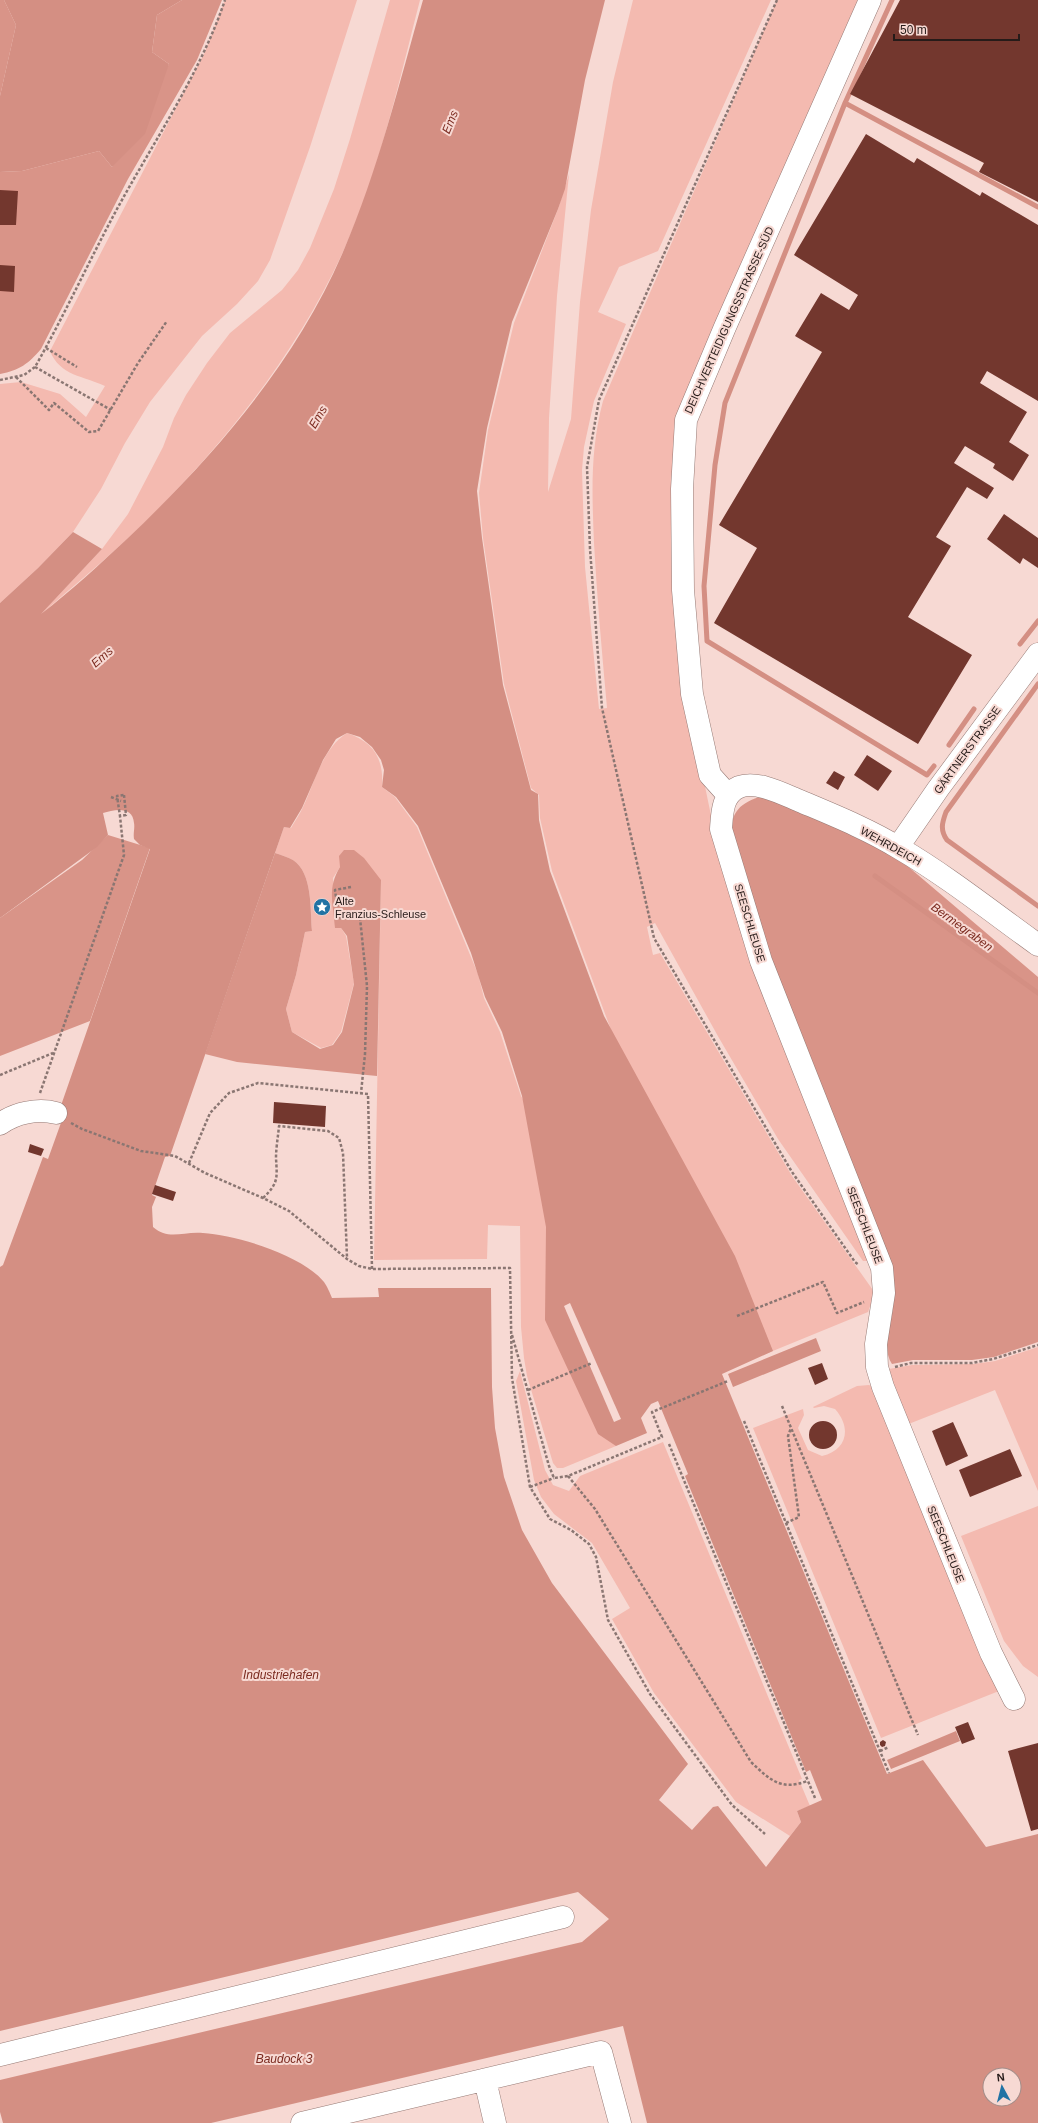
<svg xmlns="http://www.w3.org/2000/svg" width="1038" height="2123" viewBox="0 0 1038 2123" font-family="Helvetica,sans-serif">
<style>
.green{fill:#f4bab0}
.forest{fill:#d99488}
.water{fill:#d48f83;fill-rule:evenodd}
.pier{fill:#f7d9d3}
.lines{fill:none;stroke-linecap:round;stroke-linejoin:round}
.stream{stroke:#d48f83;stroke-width:5}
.building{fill:#73372e}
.minor-casing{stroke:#967a75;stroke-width:23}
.path{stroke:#8a7672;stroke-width:2.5;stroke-dasharray:3 2;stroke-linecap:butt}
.minor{stroke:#fff;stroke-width:22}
.labels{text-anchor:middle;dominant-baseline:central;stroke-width:4;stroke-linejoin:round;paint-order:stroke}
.street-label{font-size:11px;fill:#261b19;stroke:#f7d9d3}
.poi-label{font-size:11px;fill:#261b19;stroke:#f7d9d3;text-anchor:start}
.water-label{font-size:12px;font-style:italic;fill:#7b2a1f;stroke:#f7d9d3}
</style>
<rect width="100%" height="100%" fill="#f7d9d3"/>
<path class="green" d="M225,0H357L310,147L270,260L258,281L237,304L202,336L150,402L125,443L101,489L73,532L38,568L0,603V384L21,382L60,394L86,417L105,386C84,376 60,376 50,351L205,52Z
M390,0H420C398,85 379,174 342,254C299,347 236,429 165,502C125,544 80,580 37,618L102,549L128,514L163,447L174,418L186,395L207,363L230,333L282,290L298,270L310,248L334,189L350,139Z
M633,0H771L658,251L619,267L598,312L626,324L594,401L584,447L582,470L585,567L599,709L607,708C602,653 597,598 594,543C592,494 590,450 603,401L777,0H864L682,419L700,762L715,835L868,1261H863L778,1139L719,1038L655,923L647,927L653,955L660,953L792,1176L875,1293L868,1312L763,1355L659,1159L552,871L540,818L539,795L531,788L504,684L483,538L479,493L488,430L514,323L558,209L569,174L557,296L549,418L548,492L571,419L580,302L591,210L613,82Z
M347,733C374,742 384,759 382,787L395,797L417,827L478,974L484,998L500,1032L521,1096L542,1132L565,1331L616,1446L563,1468H557L553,1463L527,1376L524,1358L521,1327L520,1226L488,1225L487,1259L374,1260L381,880L340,867L333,878L336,928H341L346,936L354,983L341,1032L332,1045L321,1048L292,1032L286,1009L296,975L305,932L312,931C310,910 313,873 293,860C288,857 281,855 275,853L284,827L291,828C295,821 300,814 303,807C315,782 322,749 347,733Z
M1038,1347V1491L995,1390L906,1425L883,1370L912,1365L974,1364L995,1361Z
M520,1371L545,1470L553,1485L569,1491L580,1476L663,1442L802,1779L799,1780L810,1806L797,1811L801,1822L790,1836L736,1802L654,1693L612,1619L630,1608L592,1543L554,1514L541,1497L534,1480L516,1381Z
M869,1385L873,1387L999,1691L881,1738L753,1428L803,1409L804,1415L798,1428L808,1450L822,1456C847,1450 852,1428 835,1409L824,1406L814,1408L813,1407L857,1386Z
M1038,1506V1677L1023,1666L1004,1641L961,1536Z"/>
<path class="forest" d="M0,0H4L16,25L0,96Z
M182,0H222L197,60L128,179L41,349C28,364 20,370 0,374V172L22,171L99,151L112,167L169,64L152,52L157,15Z
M759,797L778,800L891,852L1038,977V1342L994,1357L972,1360H913L892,1364C881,1348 892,1323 893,1306C894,1299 893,1291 893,1284L768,959L730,837C732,814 736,805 759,797Z
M108,835L150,848L90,1021L0,1056V918L82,860Z
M344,850H354L364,858L381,880L377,1076L237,1062L205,1054L275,853C281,855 288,857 293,860C313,873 310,910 312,931L305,932L296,975L286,1009L292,1032L320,1049L333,1045L342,1032L354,984L347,936L341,928H335C333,904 327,888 340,867L339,856Z"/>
<path class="water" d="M4,0H182L157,15L152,52L169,64L145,134L112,167L99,151L22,171L0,172V96L16,25Z
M423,0H605L585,80L565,189L558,209L512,322L487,428L477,491L482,538L503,685L531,790L538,794L539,820L550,871L604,1016L735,1256L773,1351L722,1374L887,1774L923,1760L986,1847L1038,1834V2123H647L623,2026L211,2123H3L0,2112V2080L582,1942L609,1919L578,1892L0,2031V1267L3,1265L43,1157L48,1159L62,1120L57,1117L150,849L140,845L134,839C133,833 135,828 134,823C133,806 115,809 103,813L108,835L97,847L0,918V603L38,568L73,532L102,549L41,614C71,591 100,564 128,538C214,456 296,362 343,252C378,171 399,84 423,0ZM347,733L360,737L372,747L381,760L384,770L382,787L396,797L418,826L471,953L485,997L502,1032L522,1096L546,1227L545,1320L598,1434L616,1446L647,1433L641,1418L651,1404L658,1401L688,1474L685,1476L806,1772L810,1770L822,1800L797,1811L801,1822L766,1867L718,1806L713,1807L692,1830L659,1800L688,1764L552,1583L522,1530L504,1477L495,1428L492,1387L491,1288H378L379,1297L332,1298C330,1293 327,1286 324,1282C302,1255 236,1235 203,1233C183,1231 169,1241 153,1227L152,1207L156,1197L152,1195L165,1157L170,1156L284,827L290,828L302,808L323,760L336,739ZM990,2075H1014V2099H990Z
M816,1338L821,1351L733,1387L728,1374Z
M956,1731L960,1741L891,1769L887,1760Z"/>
<path class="pier" d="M570,1303L621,1419L614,1422L564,1306Z"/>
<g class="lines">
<path class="stream" d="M892,0L845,103L725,403L715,465L704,586L707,641L927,775L934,766
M845,103L1038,207
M1020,644L1038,621
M1038,684L946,812C942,823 940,830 947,840L1038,906
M949,745L974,709
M875,876L1038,993"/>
</g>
<path class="building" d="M900,0H1038V202L979,172L984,163L850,94Z
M866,134L914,163L917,158L980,196L982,192L1038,225V401L987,371L980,383L1027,412L1009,442L1029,455L1013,481L993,468L995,464L965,446L954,463L994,488L987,499L967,487L936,537L951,546L908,617L972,655L918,744L714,623L757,548L719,525L822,352L795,336L821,293L849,310L858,295L794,255Z
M0,190L18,191L16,225H0Z
M0,265L15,266L14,292L0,291Z
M1004,514L1038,538V568L1023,558L1020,564L987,539Z
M867,755L892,771L878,791L854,775Z
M834,771L845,777L838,790L826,783Z
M274,1102L326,1106L325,1127L273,1123Z
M30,1144L44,1149L41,1156L28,1152Z
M155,1185L176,1192L173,1201L152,1194Z
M822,1363L828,1379L815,1385L808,1368Z
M809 1435a14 14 0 1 1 28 0a14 14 0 1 1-28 0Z
M953,1422L968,1456L946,1466L932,1431Z
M1010,1449L1022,1476L970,1497L959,1470Z
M968,1722L975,1739L962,1744L955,1727Z
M883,1740L886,1742L885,1746L882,1747L880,1745V1742Z
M1038,1743V1829L1031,1831L1008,1751Z"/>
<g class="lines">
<defs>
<path id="minor" d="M728,795L710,775L692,694L683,590L682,489L686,420L725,327L870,0
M898,847L938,789L1038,654
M0,1124C15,1113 38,1108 56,1113
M1014,1699L991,1653L883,1387L877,1367L876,1344L884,1293L882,1268L761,961L721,829C722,814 722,794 739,787C757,780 783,794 800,801C833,815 868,829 899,848C947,876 992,912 1038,945
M0,2055L563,1917
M485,2080L495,2123
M302,2123L601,2052L620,2123"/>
</defs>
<use href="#minor" class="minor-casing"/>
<path class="path" d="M777,0L599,400L587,467L590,549L602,708L654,938L792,1172L855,1262L859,1265
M46,348L77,367
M35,367L111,410
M16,377L49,410L54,403L89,432L98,431L138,363L167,321
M0,380L24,375L35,367C64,316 89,261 117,209C154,141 200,74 225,0
M124,795L126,815L120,816L117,796Z
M111,797L121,801
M351,887L335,890L339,918H360L367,986L365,1054L361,1093
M0,1075L53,1053
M40,1093L124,855L120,816
M71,1123L82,1129L141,1151L175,1156L205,1173L263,1198L289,1211L347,1259L359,1266L372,1269L510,1268L512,1378L530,1487L550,1519L571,1530L589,1544L596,1557L608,1620L650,1694L732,1805L765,1834
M189,1163L210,1113L229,1093L258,1083L368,1094L372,1269
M263,1198C279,1183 277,1177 276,1158C276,1148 278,1137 279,1126L328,1131L339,1138L343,1153L347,1258
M737,1316L823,1282L837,1313L864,1302
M512,1335L549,1466L554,1478L568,1476L662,1437L652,1412L728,1381
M895,1367L911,1363H972L993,1359L1038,1345
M528,1390L592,1363
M782,1406L918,1735
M744,1421L889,1773
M669,1444L815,1798
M568,1476L595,1509L751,1762C770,1780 781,1791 807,1781
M530,1487L554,1478
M786,1523L799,1517L788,1436L791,1428
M880,1751L889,1747"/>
<use href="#minor" class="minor"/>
</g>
<defs>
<symbol id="sight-disc" viewBox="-11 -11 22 22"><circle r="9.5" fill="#2173a4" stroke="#f7d9d3"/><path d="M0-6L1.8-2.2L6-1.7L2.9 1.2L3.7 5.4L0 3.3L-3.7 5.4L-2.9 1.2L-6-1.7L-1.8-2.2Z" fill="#fff"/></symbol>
</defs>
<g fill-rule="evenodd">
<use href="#sight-disc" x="312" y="897" width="20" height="20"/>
</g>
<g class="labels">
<g class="street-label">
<text transform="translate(729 320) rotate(-66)">DEICHVERTEIDIGUNGSSTRASSE-SÜD</text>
<text transform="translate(967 750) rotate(-54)">GÄRTNERSTRASSE</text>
<text transform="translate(891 846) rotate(29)">WEHRDEICH</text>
<text transform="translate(750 923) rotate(73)">SEESCHLEUSE</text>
<text transform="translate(865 1225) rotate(69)">SEESCHLEUSE</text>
<text transform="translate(946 1544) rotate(68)">SEESCHLEUSE</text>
</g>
<g class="poi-label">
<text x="335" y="901">Alte<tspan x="335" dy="13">Franzius-Schleuse</tspan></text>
</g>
<g class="water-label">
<text transform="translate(450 122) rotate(-68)">Ems</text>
<text transform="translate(318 417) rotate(-59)">Ems</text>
<text transform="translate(102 657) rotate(-41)">Ems</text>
<text transform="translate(962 927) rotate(36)">Bermegraben</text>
<text x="281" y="1675">Industriehafen</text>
<text x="284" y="2059">Baudock 3</text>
</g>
</g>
<g transform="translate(1002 2087) rotate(353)"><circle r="19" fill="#f7d9d3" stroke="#a38d89"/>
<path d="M0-3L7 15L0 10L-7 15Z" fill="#2173a4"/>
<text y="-6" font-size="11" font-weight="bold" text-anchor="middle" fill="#261b19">N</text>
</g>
<path d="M894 34v6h125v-6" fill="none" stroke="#261b19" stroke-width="2"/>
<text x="900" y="34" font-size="12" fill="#261b19" stroke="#f7d9d3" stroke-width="3" paint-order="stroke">50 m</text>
</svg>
